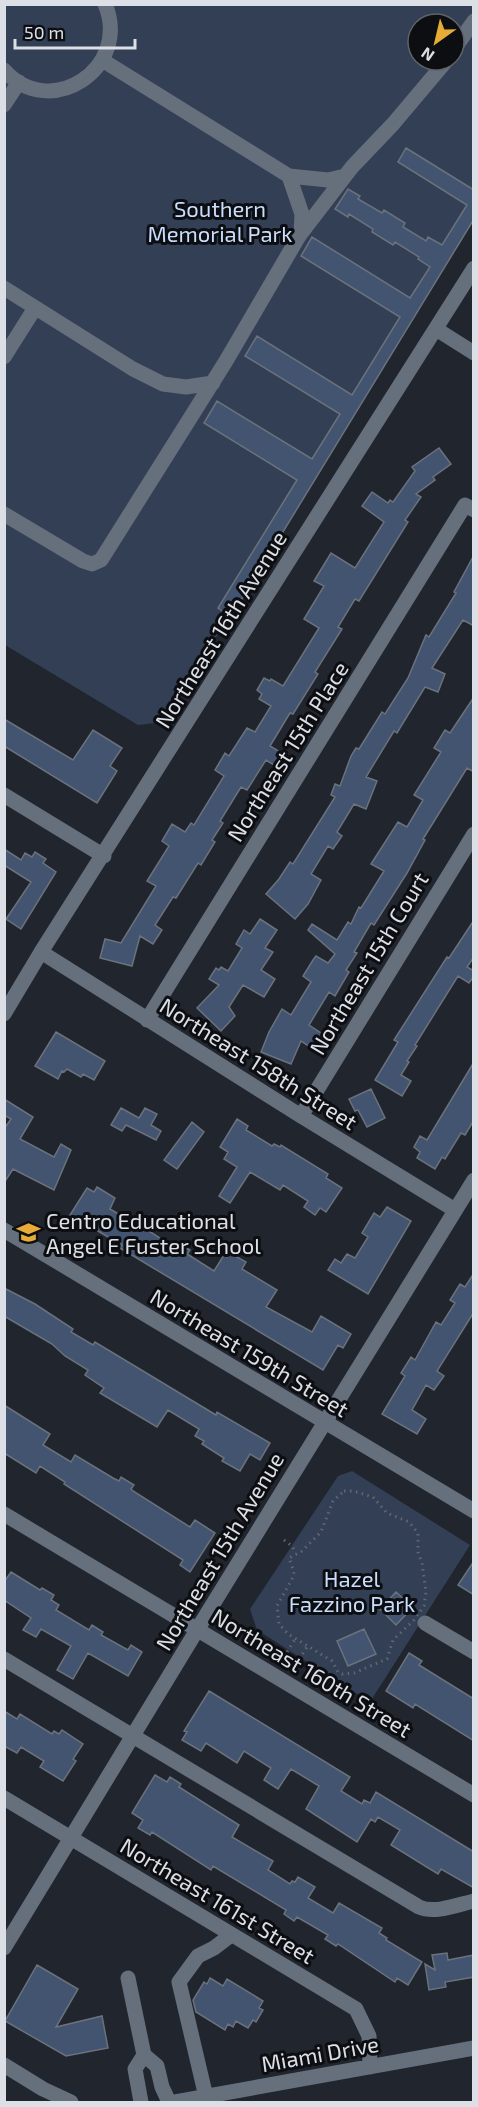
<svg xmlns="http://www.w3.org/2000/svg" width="478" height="2107" viewBox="0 0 478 2107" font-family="'Exo 2',sans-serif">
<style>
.green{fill:#323f55;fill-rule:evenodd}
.building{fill:#435470;stroke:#6b727c;stroke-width:1.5}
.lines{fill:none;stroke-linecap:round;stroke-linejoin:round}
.path{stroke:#63676f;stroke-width:3;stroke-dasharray:1.5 4.5;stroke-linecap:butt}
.minor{stroke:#666f7c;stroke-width:15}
.labels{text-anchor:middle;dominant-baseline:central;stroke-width:6;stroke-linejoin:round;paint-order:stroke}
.park-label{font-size:22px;fill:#c9ddfd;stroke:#0c0e12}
.street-label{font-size:22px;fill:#dce0e6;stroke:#0c0e12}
.poi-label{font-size:22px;fill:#dce0e6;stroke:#0c0e12;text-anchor:start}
</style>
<rect width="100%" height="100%" fill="#20252e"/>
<path class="green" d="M5,5H473V221L164,722L138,725L5,645ZM418,24H454V60H418Z
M352,1471L470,1545L370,1702L257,1630L250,1609L338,1476Z"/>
<path class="building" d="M406,148L474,190V219L231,617L218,608L297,480L204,423L217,401L312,459L340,414L245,356L257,336L352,395L400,317L301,256L312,237L410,298L430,267L418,259L419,257L395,242L393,245L372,232L373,229L349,214L348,217L335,209L348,189L360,196L358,199L382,213L384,210L405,223L403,227L426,241L428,237L442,245L467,205L398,162Z
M439,448L451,464L433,477L435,480L416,494L421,497L405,520L408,522L359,601L355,599L338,627L342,629L315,672L318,674L293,714L290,713L270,746L285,755L277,767L266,760L247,790L241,787L220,821L223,823L212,840L215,842L201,865L198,863L176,898L173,897L155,925L162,930L153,944L140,936L132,966L100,958L105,939L121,943L156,886L147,881L169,846L162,841L172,824L185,832L191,823L194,825L224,776L215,770L225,753L229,756L247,728L255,732L271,706L259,699L262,694L257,690L264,678L270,681L271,679L283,686L319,628L304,619L324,586L314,581L331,553L355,568L384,522L362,506L372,492L388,503L390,500L393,502L415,471L412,467Z
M474,555V626L463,620L432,668L445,674L438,692L425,687L397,733L394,731L366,777L377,781L366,809L354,804L337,832L342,836L333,849L328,846L311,874L321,880L308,904L295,919L266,894L279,879L290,862L293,864L335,797L331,795L335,784L340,786L351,756L356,748L359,749L382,712L385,714L408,678L426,635L429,637L456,593L454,592Z
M474,697V772L467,768L423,839L425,840L407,873L374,925L371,923L354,952L357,953L346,970L349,972L335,996L329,992L309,1025L327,1037L318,1052L301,1041L291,1064L261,1052L269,1032L282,1009L291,1015L311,982L303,976L313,960L316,956L328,963L335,954L308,930L312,924L337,940L348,922L351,924L359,907L361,908L384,871L371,864L398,822L407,827L423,800L414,795L441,752L434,748L445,730L450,733Z
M4,719L73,760L93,730L122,748L110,766L117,771L97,803L4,746Z
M4,849L21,860L25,853L32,857L35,852L46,859L43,863L56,872L21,929L6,919L31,882L4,865Z
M260,919L277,930L265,948L273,952L261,970L275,979L264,997L243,985L229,1007L235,1016L221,1031L197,1008L219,985L209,979L216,968L219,970L221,967L228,971L242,948L236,944L244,930L250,934Z
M474,920V957L467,967L474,971V976L469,983L458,976L415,1045L417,1046L407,1061L409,1062L401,1075L411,1081L402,1096L375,1080L398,1042L394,1040L447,957L449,958Z
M56,1032L105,1061L94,1080L83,1074L81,1077L67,1069L64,1072L62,1071L58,1079L35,1066Z
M474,1062V1120L465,1135L461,1133L445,1159L442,1157L435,1169L417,1158L420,1152L414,1147L420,1136L427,1140Z
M371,1089L385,1118L367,1127L358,1110L355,1111L349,1099Z
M4,1099L33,1117L20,1139L54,1157L61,1144L71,1150L54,1190L13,1169L4,1183V1129L11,1119L4,1115Z
M121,1108L139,1118L145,1108L157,1114L151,1125L161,1131L156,1140L126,1125L122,1131L111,1125Z
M237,1119L248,1126L246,1130L272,1146L274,1144L280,1147L281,1145L328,1174L326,1178L342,1188L326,1212L320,1208L315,1215L304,1207L308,1201L283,1185L280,1190L250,1172L230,1203L219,1196L237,1167L224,1159L228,1152L220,1147Z
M192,1122L204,1132L177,1169L164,1160Z
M97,1187L115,1198L110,1209L135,1224L138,1218L153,1226L149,1231L175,1248L178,1243L190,1250L187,1254L214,1271L224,1255L227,1257L230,1253L246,1262L242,1269L277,1290L266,1307L312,1332L321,1316L351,1334L343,1348L338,1345L323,1370L120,1248L122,1245L70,1215L87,1188L94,1192Z
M387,1207L411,1221L368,1294L328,1270L335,1259L341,1263L347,1254L355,1258L368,1237L362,1233L374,1213L380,1217Z
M474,1273V1312L437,1371L444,1376L434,1390L426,1385L412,1410L426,1419L417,1434L382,1414L405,1376L401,1373L411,1357L415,1360L436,1322L441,1325L455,1303L450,1300L460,1284L465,1287Z
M4,1288L35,1304L73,1329L71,1332L93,1345L95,1342L216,1415L217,1412L270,1443L260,1460L250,1454L240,1471L222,1461L224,1458L202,1444L204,1441L195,1436L199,1429L168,1410L157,1427L100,1393L104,1388L85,1375L88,1370L65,1356L52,1344L4,1316Z
M4,1405L50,1434L43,1445L71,1462L75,1455L113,1478L119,1481L121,1477L134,1485L131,1489L133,1491L190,1527L195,1520L215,1533L190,1572L180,1565L183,1560L64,1484L65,1482L40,1466L36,1473L4,1453Z
M474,1561V1595L458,1585Z
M11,1572L40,1590L42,1588L54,1595L51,1600L59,1605L56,1610L89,1630L92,1625L103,1632L101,1635L128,1650L131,1645L142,1652L128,1676L88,1653L73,1679L57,1670L71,1646L41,1629L36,1637L23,1630L31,1618L4,1600V1582Z
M396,1592L413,1607L396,1625L380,1609Z
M364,1629L376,1654L348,1666L337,1641Z
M409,1653L422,1661L419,1665L474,1699V1741L415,1704L413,1708L386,1691Z
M209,1691L350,1777L341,1791L362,1804L364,1800L370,1803L376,1792L474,1852V1888L441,1869L438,1874L391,1845L400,1830L378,1817L375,1822L371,1819L357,1842L306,1809L319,1786L291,1769L278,1789L264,1780L271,1768L244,1751L237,1763L206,1743L201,1751L182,1740L187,1732L184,1731Z
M4,1711L17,1719L20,1714L52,1734L54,1731L59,1734L62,1730L83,1744L73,1759L76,1761L63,1781L40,1767L44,1761L21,1747L17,1753L4,1746Z
M155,1775L167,1782L170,1777L181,1784L179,1787L239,1825L232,1837L273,1861L268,1870L290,1884L292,1881L295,1882L298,1877L315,1887L308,1898L333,1913L339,1903L382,1928L379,1933L387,1938L386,1940L422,1962L408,1985L397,1978L395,1982L338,1944L336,1946L325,1939L328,1935L297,1917L294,1921L284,1914L286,1910L213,1866L211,1870L152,1832L150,1835L138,1828L143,1820L132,1813Z
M447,1953L448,1960L474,1955V1977L445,1982L446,1987L429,1990L425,1964L435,1970L432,1955Z
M37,1965L78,1989L56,2027L102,2016L108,2048L66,2056L5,2021Z
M210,1978L223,1986L227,1979L263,2001L259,2008L263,2010L256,2022L253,2020L248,2028L236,2021L233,2027L228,2024L225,2030L196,2012L193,2000L204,1982L207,1984Z"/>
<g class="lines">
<path class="path" d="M344,1491H353L373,1497L387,1513L409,1522L418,1533V1552L422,1563L426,1592L424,1606L414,1620L393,1640L387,1659L354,1673L342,1674L338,1672L332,1661L288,1634L279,1624L277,1606L293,1577L294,1572L289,1558L302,1551L321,1532L333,1501Z
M284,1540L292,1546L296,1553
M284,1657L295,1639
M296,1664L307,1647"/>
<path class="minor" d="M454,49L474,21
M102,60L289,176L302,214L301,233
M4,70C50,122 132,68 105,4
M4,105L19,82
M289,176L328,180L345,176
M4,288L133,369L163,384L186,387L213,383
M436,329L474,353
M4,357L35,308
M4,514L83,561L92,564L101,560L226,361L299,236L352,167L393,124L447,60
M4,795L104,856
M41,952L301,1116L455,1210
M4,1014L41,952L474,268
M147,1020L465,505L474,510
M301,1116L474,834
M4,1230L474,1511
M4,1514L474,1795
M425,1623L474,1652
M4,1659L419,1907C435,1914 457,1905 474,1901
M4,1798L356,2009L369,2036L370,2067
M4,1948L197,1630L474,1180
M128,1978L144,2055
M4,2065L43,2089L71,2102
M206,2097L179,1982L198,1956L214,1948L231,1935
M141,2102L135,2069L144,2055L157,2066L162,2087L169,2102
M175,2102L474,2048"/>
</g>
<defs>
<symbol id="school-bare" viewBox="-9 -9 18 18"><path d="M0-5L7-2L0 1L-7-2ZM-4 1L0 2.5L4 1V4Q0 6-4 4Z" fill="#e7ac37" stroke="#0c0e12" stroke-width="2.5" paint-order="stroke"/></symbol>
</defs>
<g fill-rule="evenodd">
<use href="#school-bare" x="12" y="1216" width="33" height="33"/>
</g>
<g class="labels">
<g class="park-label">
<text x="220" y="208">Southern<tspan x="220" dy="25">Memorial Park</tspan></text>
<text x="352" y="1578">Hazel<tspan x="352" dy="25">Fazzino Park</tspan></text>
</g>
<g class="street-label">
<text transform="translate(220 629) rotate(-58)">Northeast 16th Avenue</text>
<text transform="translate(287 751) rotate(-58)">Northeast 15th Place</text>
<text transform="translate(368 963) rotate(-59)">Northeast 15th Court</text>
<text transform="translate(259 1063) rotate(32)">Northeast 158th Street</text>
<text transform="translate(250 1352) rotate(31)">Northeast 159th Street</text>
<text transform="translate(219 1551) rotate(-59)">Northeast 15th Avenue</text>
<text transform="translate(312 1672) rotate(31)">Northeast 160th Street</text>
<text transform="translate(218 1900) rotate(31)">Northeast 161st Street</text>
<text transform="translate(320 2053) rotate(-10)">Miami Drive</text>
</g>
<g class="poi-label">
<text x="46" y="1220">Centro Educational<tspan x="46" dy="25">Angel E Fuster School</tspan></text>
</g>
</g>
<rect width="478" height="2107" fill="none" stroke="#dce0e6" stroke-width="12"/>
<g transform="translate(436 42) rotate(214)"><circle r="28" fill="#0c0e12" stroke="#5f6267" stroke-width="1.5"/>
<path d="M0-4.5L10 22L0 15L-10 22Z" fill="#e7ac37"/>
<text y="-9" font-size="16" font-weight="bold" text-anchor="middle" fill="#dce0e6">N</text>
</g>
<path d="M15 39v9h120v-9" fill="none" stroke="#dce0e6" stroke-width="3"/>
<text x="24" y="39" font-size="18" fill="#dce0e6" stroke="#0c0e12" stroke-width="4.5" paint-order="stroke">50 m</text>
</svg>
